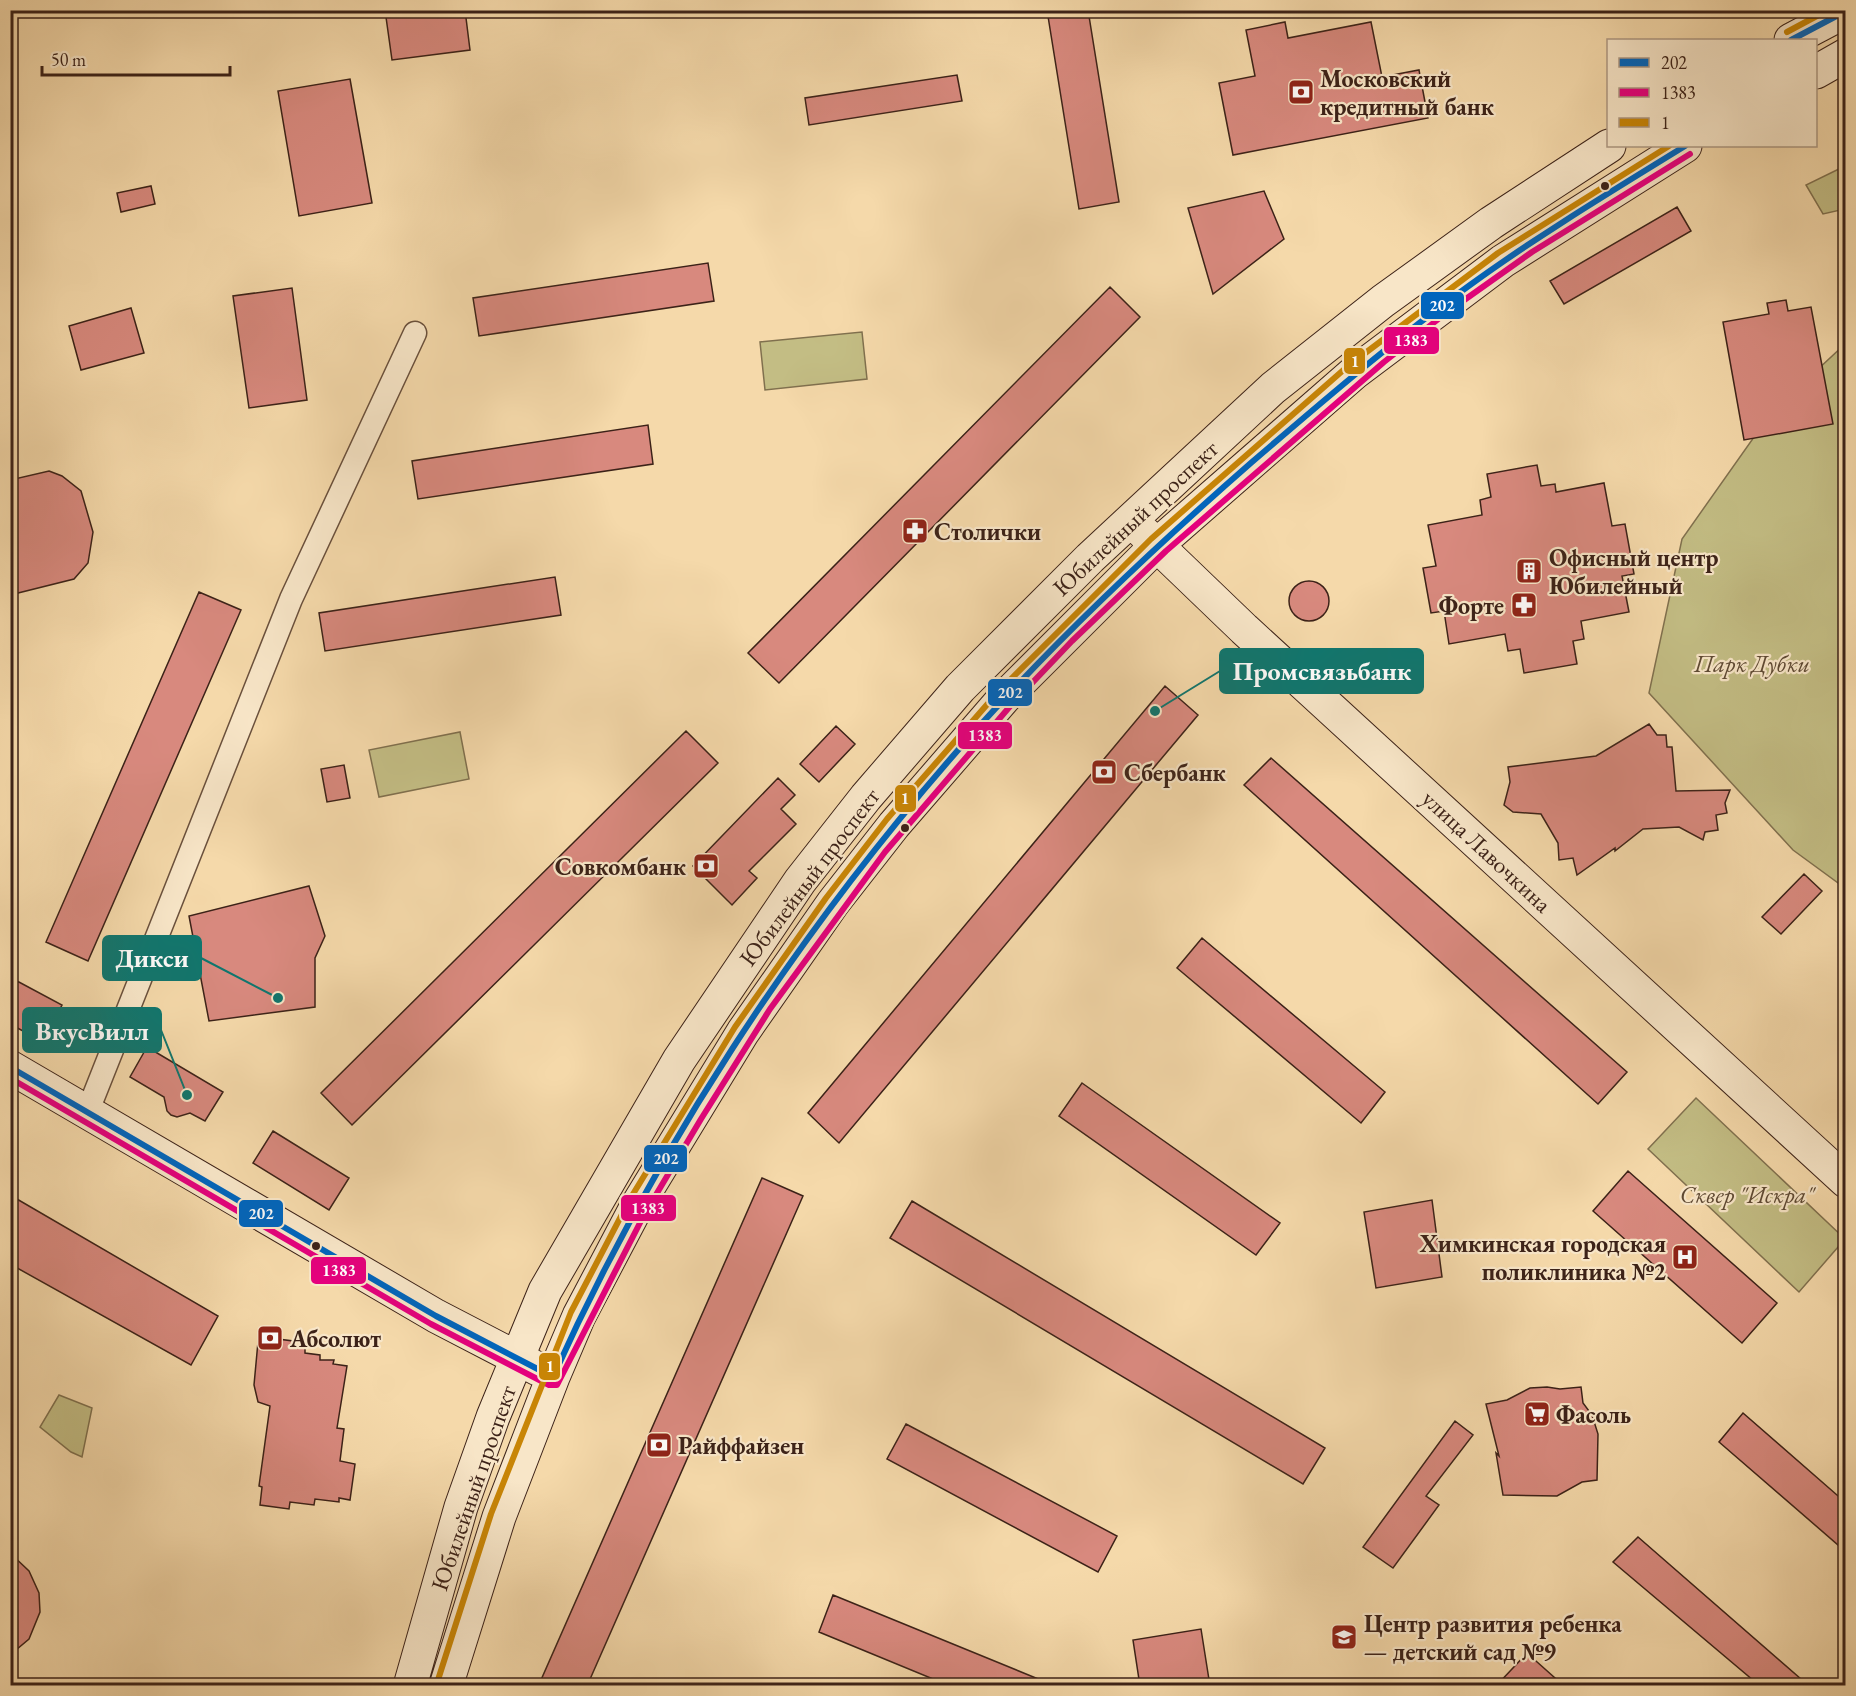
<svg xmlns="http://www.w3.org/2000/svg" width="1856" height="1696" viewBox="0 0 1856 1696" font-family="'EB Garamond',serif">
<style>
.green{fill:#c3bd84;stroke:#80704e;stroke-width:1.5}
.building{fill:#d8897e;stroke:#3c2218;stroke-width:1.5}
.lines{fill:none;stroke-linecap:round;stroke-linejoin:round}
.street-casing{stroke:#6a503c;stroke-width:25}
.secondary-casing{stroke:#3c2218;stroke-width:35}
.street{stroke:#f8e6c8;stroke-width:22}
.secondary{stroke:#f8e6c8;stroke-width:33}
.bus-1-casing{stroke:#f8e6c8;stroke-width:10}
.bus-2-casing{stroke:#f8e6c8;stroke-width:10}
.bus-3-casing{stroke:#f8e6c8;stroke-width:10}
.bus-1{stroke:#0065bd;stroke-width:6}
.bus-2{stroke:#e5007d;stroke-width:6}
.bus-3{stroke:#c88506;stroke-width:6}
.bus-dot{fill:#3c2218;stroke:#f8e6c8;stroke-width:2}
.labels{text-anchor:middle;dominant-baseline:central;stroke-width:4.5;stroke-linejoin:round;paint-order:stroke}
.poi-label{font-size:24px;font-weight:bold;fill:#3c2218;stroke:#f8e6c8;text-anchor:start}
.street-label{font-size:24px;fill:#3c2218;stroke:#f8e6c8}
.park-label{font-size:24px;font-style:italic;fill:#5e4933;stroke:#f8e6c8}
.leader{fill:none;stroke:#0f766e;stroke-width:2}
.callout-dot{fill:#0f766e;stroke:#f8e6c8;stroke-width:2}
.callout{fill:#0f766e;stroke:#0f766e;stroke-width:2}
.callout-label{font-size:26px;text-anchor:middle;font-weight:bold;fill:#fff}
.line-badge{stroke:#f8e6c8;stroke-width:2}
.badge-label{font-size:16px;text-anchor:middle;font-weight:bold;fill:#fff}
</style>
<rect width="100%" height="100%" fill="#f5d9aa"/>
<filter id="stains"><feTurbulence type="fractalNoise" baseFrequency=".00333" numOctaves="4"/><feColorMatrix values="0 0 0 0 .2 0 0 0 0 .09 0 0 0 0 .02 0 0 0 .5 -.17"/></filter>
<radialGradient id="worn" r=".72"><stop offset=".6" stop-color="#630" stop-opacity="0"/><stop offset="1" stop-color="#630" stop-opacity=".3"/></radialGradient>
<path class="green" d="M1845,166V209L1823,214L1806,185Z
M862,332L867,379L765,390L760,342Z
M1845,344V888L1793,850L1649,693L1682,539L1771,413Z
M460,732L469,779L379,797L369,750Z
M1696,1098L1845,1239L1799,1292L1648,1149Z
M59,1395L92,1408L82,1457L71,1452L40,1427Z"/>
<path class="building" d="M385,10H465L470,50L392,60Z
M1047,10H1088L1119,202L1079,209Z
M1285,22L1288,38L1371,22L1382,77L1419,70L1428,118L1233,155L1219,83L1255,76L1246,30Z
M957,75L962,101L809,125L805,98Z
M350,79L372,203L299,216L278,91Z
M151,186L155,204L121,212L117,193Z
M1264,191L1284,239L1213,294L1188,208Z
M1677,207L1691,231L1564,304L1550,281Z
M708,263L714,301L479,336L473,298Z
M1110,287L1140,317L779,683L748,653Z
M292,288L307,400L249,408L233,296Z
M1786,300L1788,311L1811,307L1833,424L1744,440L1723,322L1769,314L1767,303Z
M131,308L144,353L81,370L69,326Z
M648,425L653,464L418,499L412,461Z
M1537,465L1541,486L1555,484L1556,492L1604,483L1612,526L1625,524L1634,574L1622,576L1629,612L1581,621L1584,639L1573,641L1577,664L1524,673L1520,649L1508,651L1505,634L1449,644L1444,611L1431,613L1423,568L1436,566L1428,525L1482,515L1480,500L1491,497L1487,474Z
M49,471L62,476L81,491L93,532L88,563L74,579L10,595V480Z
M555,577L561,615L325,651L319,613Z
M1289 601a20 20 0 1 1 40 0a20 20 0 1 1-40 0Z
M199,592L241,610L88,961L46,942Z
M1165,686L1198,715L839,1143L808,1113Z
M1649,724L1657,735H1666L1667,747H1672L1676,791L1730,790L1725,803L1727,813L1716,815L1718,830L1705,832L1703,840L1679,827L1643,829L1615,851V848L1577,875L1573,858L1559,860L1558,843L1541,814L1513,812L1504,805L1510,782L1508,767L1596,756Z
M836,726L855,744L819,782L800,764Z
M686,731L718,763L352,1125L321,1093Z
M1271,758L1627,1072L1598,1104L1244,785Z
M344,765L350,798L327,802L321,769Z
M778,778L795,795L781,809L796,824L749,871L757,878L732,905L693,866Z
M1804,874L1822,891L1781,934L1762,917Z
M309,886L325,936L315,958V1007L209,1021L189,916Z
M1202,938L1385,1092L1361,1123L1177,968Z
M17,981L62,1005L50,1029L40,1024L34,1037L10,1024V993Z
M147,1047L223,1092L205,1121L190,1113L177,1117L171,1115L167,1111L164,1097L130,1077Z
M1082,1083L1280,1223L1256,1255L1059,1116Z
M273,1131L349,1178L329,1210L253,1163Z
M1628,1171L1777,1303L1742,1343L1593,1211Z
M762,1178L803,1196L587,1686H554L541,1680Z
M10,1195L218,1316L191,1365L10,1264Z
M1432,1200L1442,1277L1376,1288L1364,1212Z
M912,1201L1325,1448L1303,1484L890,1238Z
M259,1331H278V1339L293,1341L292,1346L305,1348V1353L320,1355V1360H334L333,1364L347,1366L337,1428L344,1429L340,1461L355,1464L350,1500L339,1498V1502L315,1499L314,1505L290,1502L289,1509L260,1505L262,1487L259,1486L270,1406L258,1402L254,1385Z
M1547,1387L1560,1389L1581,1387L1583,1403L1592,1415L1598,1434L1597,1480L1582,1482L1557,1496L1503,1495L1496,1453L1499,1456L1486,1404L1507,1400L1530,1388Z
M1743,1413L1845,1502V1551L1719,1442Z
M1455,1421L1473,1435L1426,1496L1439,1505L1393,1568L1363,1547Z
M906,1424L1117,1536L1098,1572L887,1459Z
M1638,1537L1809,1686H1760L1613,1562Z
M10,1553L29,1571L39,1593L40,1612L29,1639L10,1655Z
M833,1595L1053,1685V1686H950L819,1632Z
M1201,1629L1210,1686H1140L1133,1640Z
M1527,1653L1564,1686H1496Z"/>
<g class="lines">
<defs>
<path id="street" d="M87,1113L291,599L415,333"/>
<path id="secondary" d="M1791,40L1846,11
M1816,72L1846,55
M1142,531L1244,629L1846,1181
M10,1067L436,1316L538,1369
M410,1686L461,1507L493,1417L545,1291L679,1060L800,881L866,797L960,688L1090,558L1273,388L1383,301L1491,223L1609,146
M446,1686L499,1517L553,1377L579,1316L638,1204L743,1032L833,903L894,825L1004,698L1157,545L1354,373L1503,261L1685,146"/>
</defs>
<use href="#street" class="street-casing"/>
<use href="#secondary" class="secondary-casing"/>
<use href="#street" class="street"/>
<use href="#secondary" class="secondary"/>
<defs>
<path id="bus-1" d="M1791,40L1846,11
M10,1067L436,1316L553,1377C655,1150 795,936 959,749C1049,646 1149,552 1252,462C1323,401 1394,340 1470,285C1539,235 1612,191 1685,146"/>
<path id="bus-2" d="M10,1078L431,1324L549,1385H557L644,1215L701,1119L770,1009L885,852L1012,704L1072,641L1166,551L1384,362L1446,313L1532,252L1690,154"/>
<path id="bus-3" d="M1787,32L1828,10
M437,1683L491,1514L571,1312L630,1199L735,1027L826,898L887,819L998,692L1151,539L1348,366L1498,253L1669,146"/>
</defs>
<use href="#bus-1" class="bus-1-casing"/>
<use href="#bus-2" class="bus-2-casing"/>
<use href="#bus-3" class="bus-3-casing"/>
<use href="#bus-1" class="bus-1"/>
<use href="#bus-2" class="bus-2"/>
<use href="#bus-3" class="bus-3"/>
</g>
<defs>
<symbol id="bank-square" viewBox="-11 -11 22 22"><rect x="-9" y="-9" width="18" height="18" rx="4" fill="#8f2418" stroke="#f8e6c8"/><path d="M-6-4H6V4H-6ZM0-2.3a2.3 2.3 0 1 0 0 4.6a2.3 2.3 0 1 0 0-4.6Z" fill="#fff"/></symbol>
<symbol id="pharmacy-square" viewBox="-11 -11 22 22"><rect x="-9" y="-9" width="18" height="18" rx="4" fill="#8f2418" stroke="#f8e6c8"/><path d="M-2-6h4v4h4v4h-4v4h-4v-4h-4v-4h4Z" fill="#fff"/></symbol>
<symbol id="building-square" viewBox="-11 -11 22 22"><rect x="-9" y="-9" width="18" height="18" rx="4" fill="#8f2418" stroke="#f8e6c8"/><path d="M-4-6H4V6H1V3H-1V6H-4ZM-2.5-4.3h1.7v1.8h-1.7ZM.8-4.3h1.7v1.8H.8ZM-2.5-1h1.7V.8h-1.7ZM.8-1h1.7V.8H.8Z" fill="#fff"/></symbol>
<symbol id="hospital-square" viewBox="-11 -11 22 22"><rect x="-9" y="-9" width="18" height="18" rx="4" fill="#8f2418" stroke="#f8e6c8"/><path d="M-5-5h3v3.5h4V-5h3V5h-3V1.5h-4V5h-3Z" fill="#fff"/></symbol>
<symbol id="supermarket-square" viewBox="-11 -11 22 22"><rect x="-9" y="-9" width="18" height="18" rx="4" fill="#8f2418" stroke="#f8e6c8"/><path d="M-6-5.5h2.5l.6 2H6L4.5 2H-2.5L-4.4-4H-6ZM-1.5 3.2a1.3 1.3 0 1 0 .1 0ZM3 3.2a1.3 1.3 0 1 0 .1 0Z" fill="#fff"/></symbol>
<symbol id="school-square" viewBox="-11 -11 22 22"><rect x="-9" y="-9" width="18" height="18" rx="4" fill="#8f2418" stroke="#f8e6c8"/><path d="M0-5L7-2L0 1L-7-2ZM-4 1L0 2.5L4 1V4Q0 6-4 4Z" fill="#fff"/></symbol>
</defs>
<g fill-rule="evenodd">
<use href="#bank-square" x="1286" y="77" width="30" height="30"/>
<use href="#pharmacy-square" x="900" y="516" width="30" height="30"/>
<use href="#building-square" x="1514" y="556" width="30" height="30"/>
<use href="#pharmacy-square" x="1509" y="590" width="30" height="30"/>
<use href="#bank-square" x="1089" y="757" width="30" height="30"/>
<use href="#bank-square" x="691" y="851" width="30" height="30"/>
<use href="#hospital-square" x="1670" y="1242" width="30" height="30"/>
<use href="#bank-square" x="255" y="1323" width="30" height="30"/>
<use href="#supermarket-square" x="1522" y="1399" width="30" height="30"/>
<use href="#bank-square" x="644" y="1430" width="30" height="30"/>
<use href="#school-square" x="1329" y="1622" width="30" height="30"/>
</g>
<g class="bus-dot">
<circle cx="1605" cy="186" r="5"/>
<circle cx="905" cy="828" r="5"/>
<circle cx="316" cy="1246" r="5"/>
</g>
<g class="labels">
<g class="poi-label">
<text x="1320" y="78">Московский<tspan x="1320" dy="28">кредитный банк</tspan></text>
<text x="934" y="531">Столички</text>
<text x="1549" y="557">Офисный центр<tspan x="1549" dy="28">Юбилейный</tspan></text>
<text x="1504" y="605" text-anchor="end">Форте</text>
<text x="1124" y="772">Сбербанк</text>
<text x="686" y="866" text-anchor="end">Совкомбанк</text>
<text x="1666" y="1243" text-anchor="end">Химкинская городская<tspan x="1666" dy="28">поликлиника №2</tspan></text>
<text x="290" y="1338">Абсолют</text>
<text x="1556" y="1414">Фасоль</text>
<text x="678" y="1445">Райффайзен</text>
<text x="1364" y="1623">Центр развития ребенка<tspan x="1364" dy="28">— детский сад №9</tspan></text>
</g>
<g class="street-label">
<text transform="translate(1135 518) rotate(-43)">Юбилейный проспект</text>
<text transform="translate(1487 851) rotate(43)">улица Лавочкина</text>
<text transform="translate(809 877) rotate(-53)">Юбилейный проспект</text>
<text transform="translate(473 1488) rotate(-71)">Юбилейный проспект</text>
</g>
<g class="park-label">
<text x="1752" y="663">Парк Дубки</text>
<text x="1747" y="1194">Сквер "Искра"</text>
</g>
</g>
<path class="leader" d="M1155 711L1220 671M278 998L201 958M187 1095L161 1030"/>
<g class="callout-dot">
<circle cx="1155" cy="711" r="6"/>
<circle cx="278" cy="998" r="6"/>
<circle cx="187" cy="1095" r="6"/>
</g>
<g class="callout">
<rect x="1220" y="649" width="203" height="44" rx="6"/>
<rect x="103" y="936" width="98" height="44" rx="6"/>
<rect x="23" y="1008" width="138" height="44" rx="6"/>
</g>
<g class="callout-label">
<text x="1322" y="680">Промсвязьбанк</text>
<text x="152" y="967">Дикси</text>
<text x="92" y="1040">ВкусВилл</text>
</g>
<g class="line-badge">
<rect x="1420" y="291" width="45" height="29" rx="6" fill="#0065bd"/>
<rect x="1383" y="326" width="57" height="29" rx="6" fill="#e5007d"/>
<rect x="1343" y="347" width="23" height="28" rx="6" fill="#c88506"/>
<rect x="987" y="678" width="46" height="29" rx="6" fill="#0065bd"/>
<rect x="957" y="721" width="56" height="29" rx="6" fill="#e5007d"/>
<rect x="894" y="784" width="23" height="29" rx="6" fill="#c88506"/>
<rect x="643" y="1144" width="45" height="29" rx="6" fill="#0065bd"/>
<rect x="620" y="1194" width="57" height="28" rx="6" fill="#e5007d"/>
<rect x="238" y="1199" width="46" height="29" rx="6" fill="#0065bd"/>
<rect x="310" y="1256" width="57" height="29" rx="6" fill="#e5007d"/>
<rect x="538" y="1352" width="23" height="29" rx="6" fill="#c88506"/>
</g>
<g class="badge-label">
<text x="1442" y="311">202</text>
<text x="1411" y="346">1383</text>
<text x="1355" y="367">1</text>
<text x="1010" y="698">202</text>
<text x="985" y="741">1383</text>
<text x="905" y="804">1</text>
<text x="666" y="1164">202</text>
<text x="648" y="1214">1383</text>
<text x="261" y="1219">202</text>
<text x="339" y="1276">1383</text>
<text x="550" y="1372">1</text>
</g>
<rect width="1856" height="1696" fill="none" stroke="#f5d9aa" stroke-width="36"/>
<rect x="12" y="12" width="1832" height="1672" fill="none" stroke="#3c2218" stroke-width="3"/>
<rect x="18" y="18" width="1820" height="1660" fill="none" stroke="#3c2218" stroke-width="1.5"/>
<rect x="1607" y="39" width="210" height="108" fill="#f8e6c8" stroke="#ad9882" stroke-width="1.5"/>
<rect x="1619" y="58" width="30" height="9" fill="#0065bd" stroke="#ad9882" stroke-width="1.5"/>
<text x="1661" y="69" font-size="18" fill="#3c2218">202</text>
<rect x="1619" y="88" width="30" height="9" fill="#e5007d" stroke="#ad9882" stroke-width="1.5"/>
<text x="1661" y="99" font-size="18" fill="#3c2218">1383</text>
<rect x="1619" y="118" width="30" height="9" fill="#c88506" stroke="#ad9882" stroke-width="1.5"/>
<text x="1661" y="129" font-size="18" fill="#3c2218">1</text>
<path d="M42 66v9h188v-9" fill="none" stroke="#3c2218" stroke-width="3"/>
<text x="51" y="66" font-size="18" fill="#3c2218" stroke="#f8e6c8" stroke-width="4.5" paint-order="stroke">50 m</text>
<rect width="100%" height="100%" filter="url(#stains)"/>
<rect width="100%" height="100%" fill="url(#worn)"/>
</svg>
